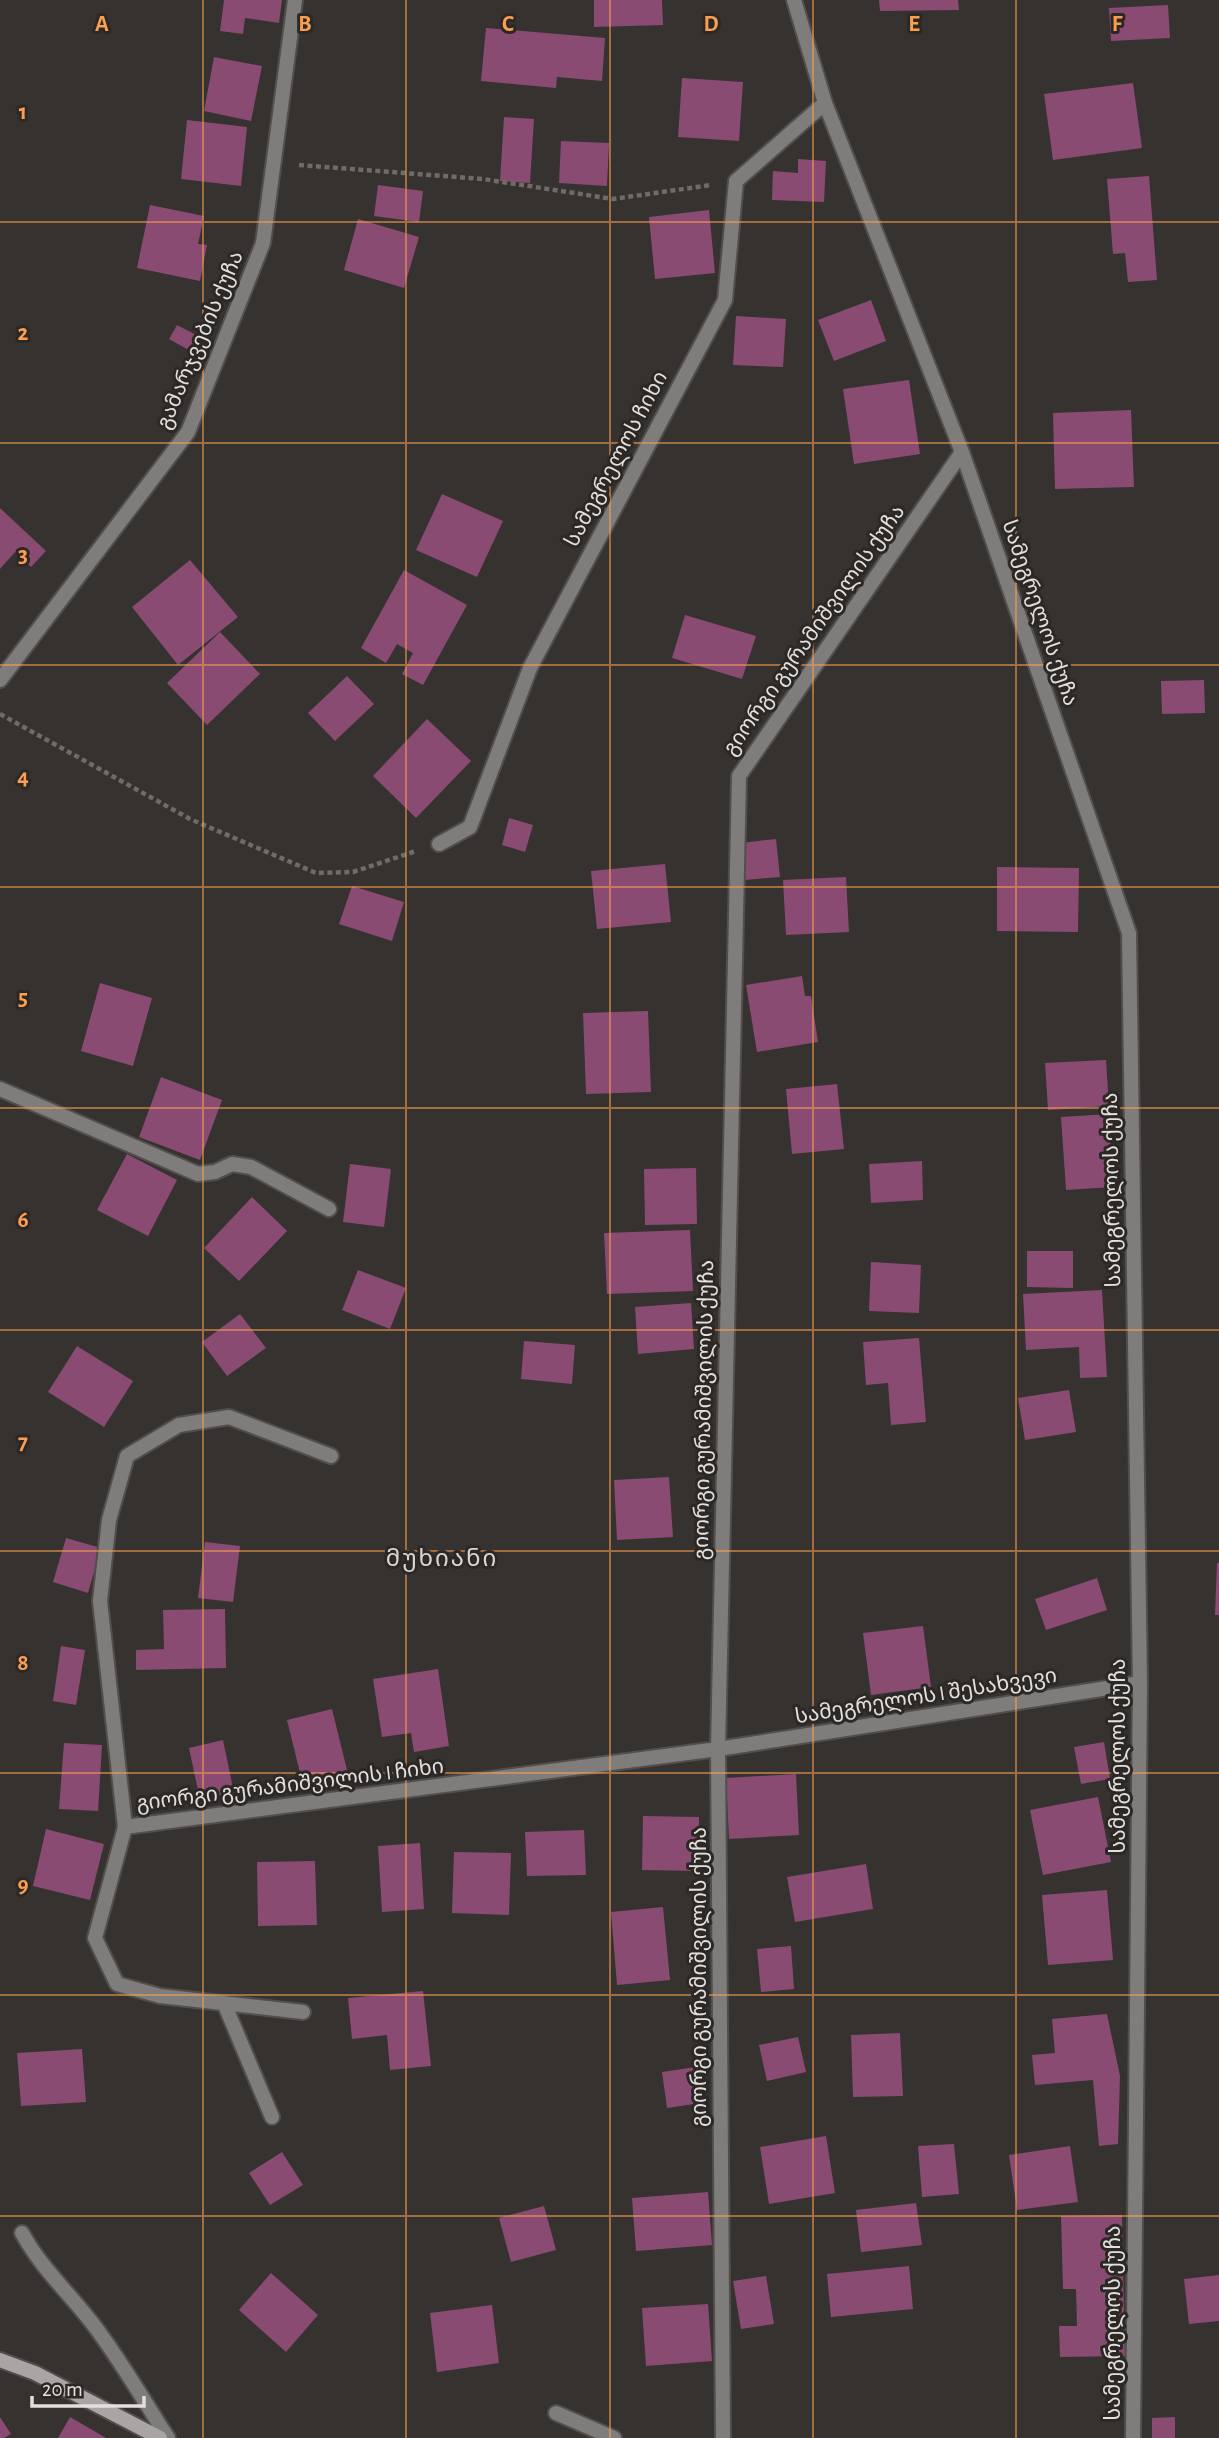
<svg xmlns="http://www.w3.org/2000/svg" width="1219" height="2438" viewBox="0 0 1219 2438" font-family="'Alegreya Sans','Noto Sans Georgian',sans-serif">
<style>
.building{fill:#894b72}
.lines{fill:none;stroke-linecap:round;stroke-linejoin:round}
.lane-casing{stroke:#524e4b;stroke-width:18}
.street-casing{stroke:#524e4b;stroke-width:18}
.secondary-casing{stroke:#524e4b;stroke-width:18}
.path{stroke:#6e6b68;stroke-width:4.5;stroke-dasharray:5 3.5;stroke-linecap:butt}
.lane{stroke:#7f7c7c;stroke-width:14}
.street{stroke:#7f7c7c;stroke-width:14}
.secondary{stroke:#aaa5a5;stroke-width:14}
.grid{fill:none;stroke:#fb9e50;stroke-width:2;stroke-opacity:0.55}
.labels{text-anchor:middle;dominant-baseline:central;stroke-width:6;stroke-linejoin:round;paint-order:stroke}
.street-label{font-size:21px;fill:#e2dfdd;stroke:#2c2825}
.quarter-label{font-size:24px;letter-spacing:2px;fill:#dad5d1;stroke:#2c2825}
.grid-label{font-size:23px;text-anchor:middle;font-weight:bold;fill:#fb9e50;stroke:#2c2825;stroke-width:6;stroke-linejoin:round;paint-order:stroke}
</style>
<rect width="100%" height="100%" fill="#36322f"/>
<path class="building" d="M224,0H282L279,23L245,18L243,34L220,31Z
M594,0H662L663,25L594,27Z
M879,0H958L959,10L880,11Z
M1168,5L1170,38L1111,41L1109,8Z
M486,28L605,38L602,81L557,77L556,88L481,81Z
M214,57L262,66L251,121L204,111Z
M682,78L743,82L739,141L678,137Z
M1133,83L1142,148L1053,160L1044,94Z
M504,117L534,119L530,183L500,181Z
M187,120L247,127L241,186L181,179Z
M561,141L609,143L607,186L559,183Z
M798,159L826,161L824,202L772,200L773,171L798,173Z
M1149,176L1157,280L1128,282L1125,253L1113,254L1107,179Z
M378,185L423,191L419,222L374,216Z
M150,205L204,216L198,244L207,245L200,281L137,268Z
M709,210L715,273L655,279L649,217Z
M358,219L419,237L404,288L344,270Z
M871,300L886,341L834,361L818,320Z
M736,316L786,319L783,367L733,365Z
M177,325L202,338L194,353L169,339Z
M909,380L920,454L854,464L843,389Z
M1131,410L1134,487L1055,489L1053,413Z
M442,494L503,521L477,577L416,550Z
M0,508L46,551L31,567L15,552L0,569Z
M190,560L238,617L178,665L132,607Z
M404,570L467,605L423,685L402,674L413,653L397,644L386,663L361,648Z
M685,615L756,636L742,679L672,658Z
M220,632L260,674L207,725L167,683Z
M347,676L374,704L335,741L308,713Z
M1204,680L1205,713L1162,714L1161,681Z
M427,719L471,761L416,818L373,776Z
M509,818L533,825L525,852L502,845Z
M776,839L780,877L745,880L741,843Z
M665,864L671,922L597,929L591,871Z
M997,867L1079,868L1078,932L997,931Z
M846,877L849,932L786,935L783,880Z
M352,886L404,902L392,941L339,924Z
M802,976L805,996H811L818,1042L757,1052L746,985Z
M100,983L152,998L133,1066L81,1051Z
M648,1011L651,1092L586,1094L583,1013Z
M1106,1060L1109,1106L1048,1110L1045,1063Z
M161,1077L222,1100L200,1160L139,1137Z
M837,1084L844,1149L792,1154L786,1089Z
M1109,1114L1113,1187L1066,1190L1061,1117Z
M127,1154L177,1180L148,1236L97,1210Z
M922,1161L923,1200L871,1203L869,1164Z
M350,1164L391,1169L384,1227L343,1222Z
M696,1168L697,1224L645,1225L644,1169Z
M252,1197L287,1231L239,1281L204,1248Z
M690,1230L693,1291L607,1294L604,1233Z
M1027,1251H1073V1288L1027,1287Z
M871,1262L921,1265L919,1313L869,1311Z
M358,1270L406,1288L390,1329L342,1310Z
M1102,1290L1107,1377L1080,1378L1079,1347L1026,1350L1023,1294Z
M691,1303L694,1349L638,1354L635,1307Z
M240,1314L266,1348L227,1376L202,1342Z
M919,1338L926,1422L891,1425L888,1383L866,1385L863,1342Z
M524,1341L575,1345L572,1384L521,1379Z
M77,1346L133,1381L104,1427L48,1392Z
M1069,1390L1076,1432L1025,1440L1018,1398Z
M669,1477L673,1537L617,1540L614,1480Z
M66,1538L101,1548L88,1593L53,1582Z
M205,1542L240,1546L233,1602L198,1598Z
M1217,1563H1219V1615H1215Z
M1097,1578L1107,1610L1046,1630L1035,1599Z
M225,1609L226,1668L136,1670V1650L164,1649L163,1610Z
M923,1626L931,1687L871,1695L863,1633Z
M61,1646L85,1650L76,1705L53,1701Z
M438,1669L449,1746L414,1752L411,1733L382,1737L373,1679Z
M332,1709L348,1774L303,1785L287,1720Z
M223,1740L234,1793L200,1800L189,1748Z
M1104,1742L1110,1779L1081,1784L1074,1747Z
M64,1743L102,1745L98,1811L59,1809Z
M796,1774L799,1835L729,1839L726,1778Z
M1098,1797L1111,1862L1043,1875L1030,1810Z
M643,1816L699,1817L698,1871L642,1870Z
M46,1829L104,1844L90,1900L33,1886Z
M584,1830L586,1875L527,1876L525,1832Z
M420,1843L424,1909L382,1912L378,1846Z
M454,1852L511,1853L509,1915L452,1913Z
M315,1861L317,1925L258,1926L257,1862Z
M866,1864L873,1909L795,1922L787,1877Z
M1107,1890L1113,1960L1048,1965L1042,1895Z
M663,1907L670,1980L617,1985L611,1912Z
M791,1946L794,1989L761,1992L757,1949Z
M423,1991L431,2066L390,2070L387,2035L352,2039L348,1998Z
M1107,2014L1120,2076L1118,2144L1099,2146L1093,2080L1035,2085L1032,2055L1055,2053L1052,2019Z
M900,2033L903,2096L853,2097L851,2035Z
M798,2037L806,2072L767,2081L759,2045Z
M82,2049L86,2102L21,2106L17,2053Z
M696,2067L701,2103L667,2108L662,2072Z
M826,2136L835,2193L769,2204L760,2147Z
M954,2144L959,2194L922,2197L918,2146Z
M1070,2146L1078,2202L1017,2210L1009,2155Z
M282,2152L303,2185L270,2205L249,2173Z
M708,2192L712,2245L636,2251L632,2198Z
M916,2203L922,2245L861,2252L856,2210Z
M544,2206L556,2250L511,2262L499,2218Z
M1122,2215L1125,2356L1060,2357L1059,2326H1077L1076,2289H1063L1061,2216Z
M909,2266L913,2309L831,2317L827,2274Z
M271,2273L318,2315L286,2352L239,2310Z
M1219,2275V2321L1189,2324L1184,2279Z
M766,2276L774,2324L741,2329L733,2281Z
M708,2304L712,2361L646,2366L642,2308Z
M492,2305L499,2363L437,2372L430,2313Z
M0,2417L11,2434L4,2438H0Z
M70,2417L101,2435L106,2438H58Z
M1175,2417V2438H1152V2418Z"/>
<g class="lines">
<defs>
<path id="lane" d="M125,1827L95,1938L117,1984L160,1996L303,2012
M224,2003L272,2117
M22,2233C44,2273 76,2299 101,2335C125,2368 146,2404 168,2438"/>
<path id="street" d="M794,0L825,103L962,452L1129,933L1140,1683L1133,2438
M0,680L188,432L263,243L295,0
M439,844L470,827L530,668L725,300L736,181L825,103
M0,1089L198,1174L215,1172L232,1164L251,1167L329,1209
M331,1456L229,1417L179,1425L127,1456L109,1520L100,1601L125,1827L718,1749L1140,1683
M556,2413L614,2438
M723,2438L718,1749L739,776L962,452"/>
<path id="secondary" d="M0,2360L35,2373L160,2438"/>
</defs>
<use href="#lane" class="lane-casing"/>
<use href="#street" class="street-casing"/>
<use href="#secondary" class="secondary-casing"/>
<path class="path" d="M299,165L483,179L613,199L711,185
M0,714L190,819L316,873L353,872L416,851"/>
<use href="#lane" class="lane"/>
<use href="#street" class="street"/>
<use href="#secondary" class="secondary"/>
</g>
<path class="grid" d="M203,0V2438M406,0V2438M610,0V2438M813,0V2438M1016,0V2438M0,222H1219M0,443H1219M0,665H1219M0,887H1219M0,1108H1219M0,1330H1219M0,1551H1219M0,1773H1219M0,1995H1219M0,2216H1219"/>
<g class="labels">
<g class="street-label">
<text transform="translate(200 340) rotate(-67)">გამარჯვების ქუჩა</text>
<text transform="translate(616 459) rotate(-62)">სამეგრელოს ჩიხი</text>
<text transform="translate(1040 613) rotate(71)">სამეგრელოს ქუჩა</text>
<text transform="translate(814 630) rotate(-55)">გიორგი გურამიშვილის ქუჩა</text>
<text transform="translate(1112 1190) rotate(-91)">სამეგრელოს ქუჩა</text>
<text transform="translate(704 1410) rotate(-89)">გიორგი გურამიშვილის ქუჩა</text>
<text transform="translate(926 1696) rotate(-9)">სამეგრელოს I შესახვევი</text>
<text transform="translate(1118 1756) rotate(-90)">სამეგრელოს ქუჩა</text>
<text transform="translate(290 1785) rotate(-7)">გიორგი გურამიშვილის I ჩიხი</text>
<text transform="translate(699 1977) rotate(-90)">გიორგი გურამიშვილის ქუჩა</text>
<text transform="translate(1113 2323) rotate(-90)">სამეგრელოს ქუჩა</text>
</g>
<g class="quarter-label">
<text x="442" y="1559">მუხიანი</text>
</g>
</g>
<g class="grid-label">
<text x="102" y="31">A</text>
<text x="305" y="31">B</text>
<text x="508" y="31">C</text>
<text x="711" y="31">D</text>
<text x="914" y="31">E</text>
<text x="1117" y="31">F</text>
<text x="23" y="119">1</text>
<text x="23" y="340">2</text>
<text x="23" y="562">3</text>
<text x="23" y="784">4</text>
<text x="23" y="1005">5</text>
<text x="23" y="1227">6</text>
<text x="23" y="1449">7</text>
<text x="23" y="1670">8</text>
<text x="23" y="1892">9</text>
</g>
<path d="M32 2396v10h112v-10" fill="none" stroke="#e2dfdd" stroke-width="3.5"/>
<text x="42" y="2396" font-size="21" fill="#e2dfdd" stroke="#2c2825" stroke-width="5" paint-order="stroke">20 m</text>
</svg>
